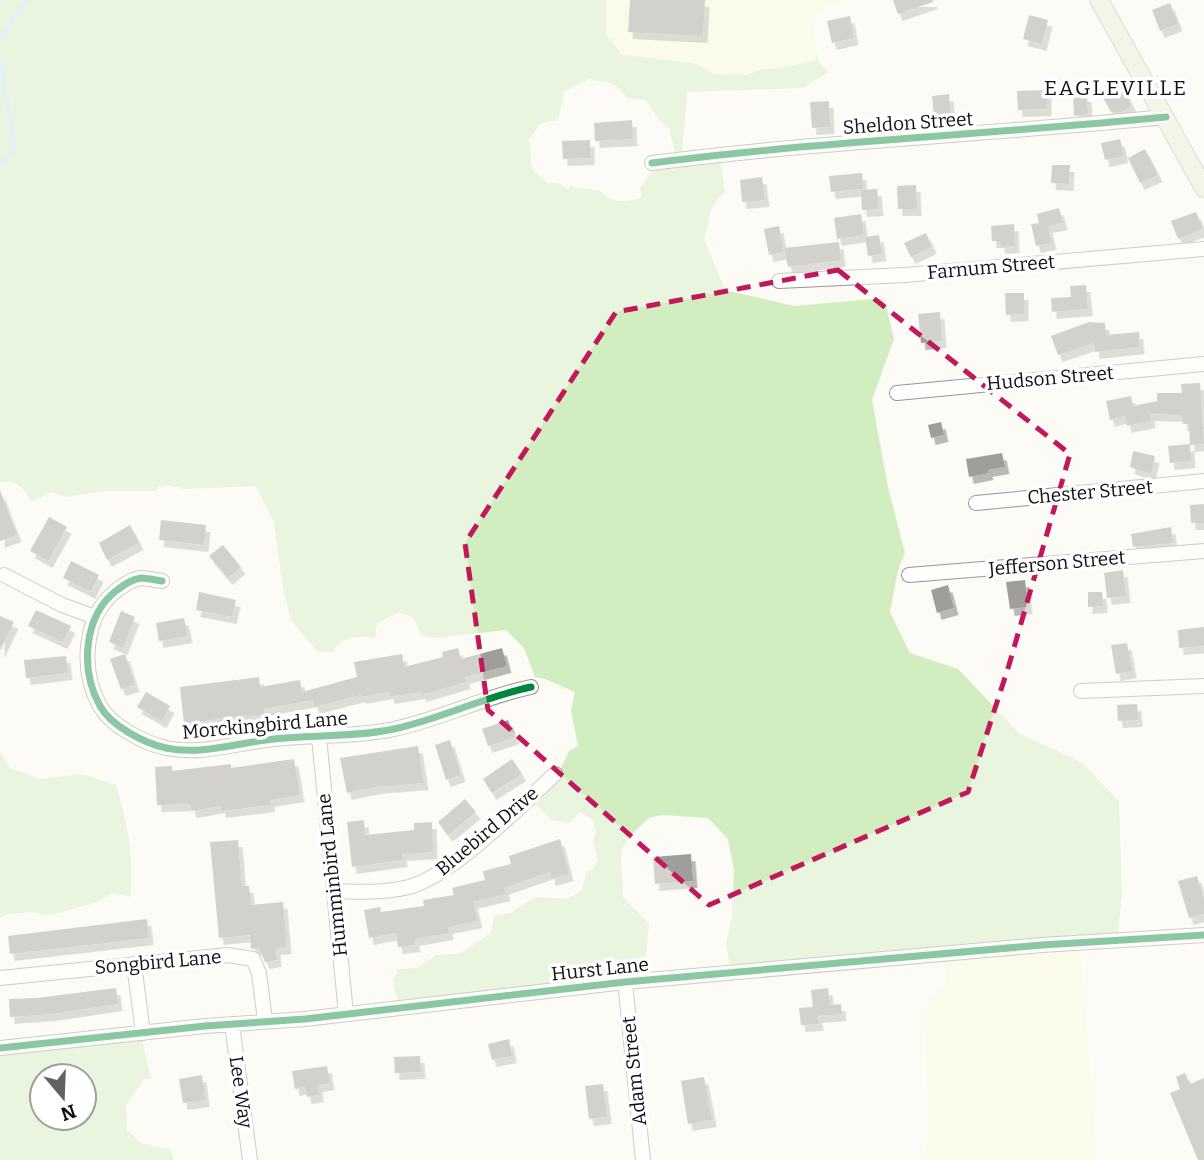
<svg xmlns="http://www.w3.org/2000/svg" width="1204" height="1160" viewBox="0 0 1204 1160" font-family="Bitter,serif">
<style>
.farmland{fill:#fafae0}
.forest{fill:#d2edc0;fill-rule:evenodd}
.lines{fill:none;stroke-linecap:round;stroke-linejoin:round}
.stream{stroke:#c7e3fb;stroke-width:4.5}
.building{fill:#a09e9a;filter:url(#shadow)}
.minor-casing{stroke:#969693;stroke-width:16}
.major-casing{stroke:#848380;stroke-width:19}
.minor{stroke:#fffefe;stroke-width:14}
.major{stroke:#eeead9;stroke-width:18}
.cycleway-casing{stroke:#fff;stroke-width:11}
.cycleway{stroke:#00873e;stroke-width:7}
.marked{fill:none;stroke:#c2185b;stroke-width:5;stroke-dasharray:14 9;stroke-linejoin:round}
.labels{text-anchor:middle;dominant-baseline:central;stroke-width:7;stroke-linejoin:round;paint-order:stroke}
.street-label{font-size:19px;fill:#101010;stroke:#fff}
.neighbourhood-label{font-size:21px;letter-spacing:2px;fill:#101010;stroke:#fff}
</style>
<defs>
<filter id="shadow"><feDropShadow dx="4.5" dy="7" stdDeviation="0" flood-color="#0004"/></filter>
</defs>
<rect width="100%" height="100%" fill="#fcfbf5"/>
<path class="farmland" d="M606,0H845L825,7L812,19L817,54L816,60L775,69H763L747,75L714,74L693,63L623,55L606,35Z
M1080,945L1097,1160H923L929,1132L924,1012L932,996L947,984L943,958Z"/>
<path class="forest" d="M0,0H606V34L622,55L693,63L714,74L747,75L763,69H775L815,60L817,54L819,62L828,72L803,88L687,92L682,154L720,157L725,192C706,208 712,217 704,239L725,290L794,306L884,298L894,339L872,400L888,487L905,553L898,570L890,612L910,653L958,669L1020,734L1081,762L1119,801L1122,894L1117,942L731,974L726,943L732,917L734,870L728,839L708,818L662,815L649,818L631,835L623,847L621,858L623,897L649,924L646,955L648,973L400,1008L393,981L398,969L418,968L436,955L459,954L491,933L494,916L511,913L535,897L566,899L582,891L586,872L593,869L598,861L593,842L596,833L593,820L580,812L569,823L552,820L532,800L559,772L569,751L578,746L571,710L575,692L545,679L535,677L524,648L506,630L436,638L422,636L413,617L399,612L377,623L375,638C358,636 341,636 333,652H318L291,620L283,588L274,523L256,486L184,489L170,485L158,487L156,491H104L66,497L51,492L31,502C25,489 16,479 0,482ZM589,79L614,84L628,98L646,100L660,121L669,128L677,161L656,165L640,188L642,198C623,202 613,204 599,190L573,188L572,185L567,189L558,183H547L532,169L529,140L540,124L558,120L565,91Z
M0,752L10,768L40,779L82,774L116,785C127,822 135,858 130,897L112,893L95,903L46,916L34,912L8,914L0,918Z
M141,1035L151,1079H144L126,1105L127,1130L141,1143L166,1149L170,1148L174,1160H0V1051ZM42,1076H84V1118H42Z"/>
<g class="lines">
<path class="stream" d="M0,38L27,0
M0,61L15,146L0,165"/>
</g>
<path class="building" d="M630,0H705L703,36L628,32Z
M893,0H933V2L898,14Z
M1170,3L1178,24L1160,31L1152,10Z
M1029,15L1048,20L1042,44L1023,39Z
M850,16L854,38L832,43L827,21Z
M1114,84L1119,94L1125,91L1132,106L1121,112H1111L1100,92Z
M1047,90V109L1018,110L1017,91Z
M949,94L951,116L934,117L932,96Z
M1073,95H1087L1088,114L1074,116Z
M829,101L830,127L812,128L810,102Z
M632,120L633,139L595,141L594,123Z
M1120,139L1124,156L1105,160L1101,143Z
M590,140V158L563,159L562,141Z
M1145,149L1158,175L1140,183L1128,158Z
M1052,165H1070L1069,184L1051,183Z
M862,173L863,189L831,192L829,176Z
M762,177L765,200L742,202L740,180Z
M916,185L917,209H898L897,186Z
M877,189L879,209L862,210L861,190Z
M1059,208L1063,223L1048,226L1052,243L1036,246L1031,224L1039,223L1037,214Z
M1196,212L1203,229L1178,239L1171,221Z
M861,214L864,235L837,239L834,218Z
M1014,224L1015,246L1001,247L1000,241H992L991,226Z
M779,226L784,252L769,255L764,229Z
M926,233L932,247L911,257L904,243Z
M879,235L882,254L868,256L865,237Z
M839,242L841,260L788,267L784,248Z
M1086,285L1088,309L1052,312L1051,298L1071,297L1070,286Z
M1005,293H1024V314L1006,315Z
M940,312L942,341L921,343L918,314Z
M1089,322L1105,323L1106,335L1139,332L1140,347L1095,352L1094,343L1058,355L1051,336Z
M1200,383L1204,444L1190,445L1189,424H1183L1182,415L1150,414L1151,421L1127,426L1125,416L1110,420L1106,401L1131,396L1133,406L1157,401V393H1182L1181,384Z
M941,422L944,435L931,438L928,425Z
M1190,444L1191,461L1170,463L1168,446Z
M1133,451L1155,456L1151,474L1130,467Z
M1002,453L1005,467L988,470L989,473L969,477L966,459Z
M0,490L17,535L0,541Z
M1204,504V523H1191L1190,505Z
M49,517L67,527L48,561L30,551Z
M161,520L206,525L204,545L159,540Z
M130,525L139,543L107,560L99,543Z
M1171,527L1173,543L1133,547L1131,534Z
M223,545L241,567L228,578L209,556Z
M71,561L99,575L91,592L63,578Z
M1123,570L1126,596L1107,598L1104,573Z
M1025,580L1028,607L1010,609L1006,582Z
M948,585L954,608L937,613L931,590Z
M199,592L236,600L232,617L196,610Z
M1088,592H1102L1103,606L1088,607Z
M36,610L71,626L63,642L28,626Z
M121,611L135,617L123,648L109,642Z
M0,616L14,622L0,651Z
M184,618L188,636L159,641L156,623Z
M1204,627V646L1179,648L1178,630Z
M1127,643L1132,671L1116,674L1111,645Z
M458,648L461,659L502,648L507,666L465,677L466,682L422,695L421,692L390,697L389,692L361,697V695L315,707L313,700L264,709V715L247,717V715L184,724L180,687L259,677L260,687L300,680L302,692L357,677L354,662L402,654L404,667L443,657L442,652Z
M125,654L135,685L121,689L110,659Z
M66,656L68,673L26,678L24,660Z
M146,692L170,706L162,721L137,707Z
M1137,704L1138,720L1118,721L1117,705Z
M508,720L515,737L488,746L482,729Z
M450,740L461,775L446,780L435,745Z
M418,746L424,783L376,787L347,793L340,758Z
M294,759L300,795L270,800L271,805L221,811V806L192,811L190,804L157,805L155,767L172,766V771L231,764V768Z
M512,759L522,774L492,793L483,779Z
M465,799L476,812L448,835L438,822Z
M364,820L365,835L414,830V823L432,822L433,852L402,854L403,860L352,867L347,822Z
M560,839L569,874L551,879L550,872L504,888L506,894L473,902L478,921L448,927L449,933L415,939L416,945L398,947L396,933L369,938L364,910L380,907L381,912L424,906L423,900L454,895L452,888L485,880L483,871L511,864L509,856Z
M238,840L242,886H249L251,905L283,902L287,947L276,948L277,960L265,962L259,948L251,949L250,935L219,938L210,842Z
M691,854L693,881L655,884L653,857Z
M1197,876L1204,899V914L1189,918L1178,881Z
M147,919L149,938L10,954L8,936Z
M116,988L118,1004L51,1014L10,1017L9,999L37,998Z
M828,988L830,1005L841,1004L842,1014L818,1016L819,1024L801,1025L799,1008L813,1007L811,990Z
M509,1039L512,1056L492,1060L488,1044Z
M420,1056L421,1072L395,1073L394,1057Z
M327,1066L330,1083L318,1085L319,1095L307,1097L305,1087L295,1089L292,1071Z
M1185,1073L1190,1084L1204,1078V1160H1198L1170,1093L1180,1089L1176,1077Z
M202,1075L205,1100L183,1103L179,1079Z
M704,1077L712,1120L688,1124L681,1081Z
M603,1084L607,1117L589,1119L585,1086Z"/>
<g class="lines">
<defs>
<path id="minor" d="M652,163C822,141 995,134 1166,117
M779,281L905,275L1204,249
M897,393L1204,364
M976,503L1204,481
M4,575L62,605L95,617
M909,575L1204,551
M162,581C155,580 147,578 141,578C132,579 124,585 117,590C83,616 80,670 100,706C111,726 144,743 166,748C199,755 234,744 266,740C308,734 352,738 394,729C441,719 483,697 531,687
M1081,691L1204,686
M319,737L346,1014
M334,891C358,892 385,893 409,887C454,874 519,807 555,774
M134,964L143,1033
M0,978L228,955L253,959L259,973L265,1021
M625,982L643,1160
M232,1024L250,1160
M0,1048L205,1026L305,1019L625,982L1042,945L1204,935"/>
<path id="major" d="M1099,0L1204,188"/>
</defs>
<use href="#minor" class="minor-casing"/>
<use href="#major" class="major-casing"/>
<use href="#minor" class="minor"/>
<use href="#major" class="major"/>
<defs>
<path id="cycleway" d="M652,163C822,141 995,134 1166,117
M162,581C155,580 147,578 141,578C132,579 124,585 117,590C83,616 80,670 100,706C111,726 144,743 166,748C199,755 234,744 266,740C308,734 352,738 394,729C441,719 483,697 531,687
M0,1048L205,1026L305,1019L625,982L1042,945L1204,935"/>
</defs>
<use href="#cycleway" class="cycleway-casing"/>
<use href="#cycleway" class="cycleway"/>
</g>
<path d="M0 0H1204V1160H0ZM838,270L1070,454L1009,665L968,792L709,905L488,710L465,543L616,312Z" fill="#fcfbf5" fill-opacity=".55" fill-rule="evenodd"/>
<path class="marked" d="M838,270L1070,454L1009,665L968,792L709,905L488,710L465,543L616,312Z"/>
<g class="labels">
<g class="street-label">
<text transform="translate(908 123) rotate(-4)">Sheldon Street</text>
<text transform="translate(991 267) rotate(-5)">Farnum Street</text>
<text transform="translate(1050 378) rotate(-5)">Hudson Street</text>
<text transform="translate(1090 492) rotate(-5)">Chester Street</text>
<text transform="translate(1057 563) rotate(-5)">Jefferson Street</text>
<text transform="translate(265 725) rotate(-5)">Morckingbird Lane</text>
<text transform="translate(487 831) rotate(-40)">Bluebird Drive</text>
<text transform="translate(332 875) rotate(-96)">Humminbird Lane</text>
<text transform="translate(158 962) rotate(-5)">Songbird Lane</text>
<text transform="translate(600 969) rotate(-6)">Hurst Lane</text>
<text transform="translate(634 1071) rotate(-96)">Adam Street</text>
<text transform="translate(241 1092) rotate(82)">Lee Way</text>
</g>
<g class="neighbourhood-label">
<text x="1116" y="88">EAGLEVILLE</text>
</g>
</g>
<g transform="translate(63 1097) rotate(161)"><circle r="33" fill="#ffffff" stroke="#9f9f9f" stroke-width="2"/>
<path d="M0-5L12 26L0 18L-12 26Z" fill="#636260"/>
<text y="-10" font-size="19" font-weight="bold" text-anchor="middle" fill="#101010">N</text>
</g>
</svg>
